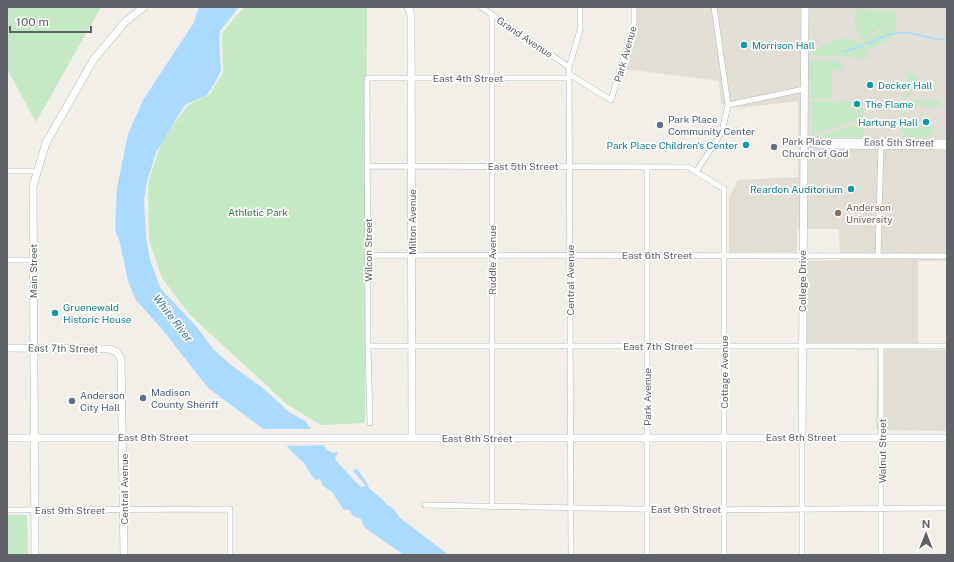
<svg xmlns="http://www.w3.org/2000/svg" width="954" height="562" viewBox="0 0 954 562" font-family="'Public Sans',sans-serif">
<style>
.education{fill:#e1ded6}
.green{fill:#c5e8c5}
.water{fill:#aadaff}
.pier{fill:#f1efe8}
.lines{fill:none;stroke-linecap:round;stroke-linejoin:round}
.stream{stroke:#aadaff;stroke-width:1.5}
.street-casing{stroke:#b5b8bc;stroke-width:6}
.secondary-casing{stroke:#b6babf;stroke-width:8}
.street{stroke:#fff;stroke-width:5}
.secondary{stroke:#fff;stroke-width:7}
.culture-dot{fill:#0f9aa8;stroke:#fff;stroke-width:1.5}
.service-dot{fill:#5c6f8a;stroke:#fff;stroke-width:1.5}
.worship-dot{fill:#6b7280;stroke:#fff;stroke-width:1.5}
.education-dot{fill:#8d6e63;stroke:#fff;stroke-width:1.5}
.labels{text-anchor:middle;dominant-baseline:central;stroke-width:3.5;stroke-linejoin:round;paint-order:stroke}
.street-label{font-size:10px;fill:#5f6368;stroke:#fff}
.culture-label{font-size:10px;fill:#0d838f;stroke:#fff;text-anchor:start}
.service-label{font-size:10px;fill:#4e5e75;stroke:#fff;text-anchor:start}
.worship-label{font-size:10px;fill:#5b616d;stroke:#fff;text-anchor:start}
.education-label{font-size:10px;fill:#785e54;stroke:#fff;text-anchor:start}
.park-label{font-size:10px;fill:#348238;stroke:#fff}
.water-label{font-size:11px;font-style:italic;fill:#4174aa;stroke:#fff}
</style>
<rect width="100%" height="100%" fill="#f1efe8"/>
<path class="education" d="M637,7H947V261H918V349L947,350V431L876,430L877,350L807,349V261L840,260L839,229H797V252H729V198L738,180L798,177V101L742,108L721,104L719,81L625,69L636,24Z"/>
<path class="green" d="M7,7H101L36,122L7,69Z
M244,7H367L365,423L321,425L288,405L190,315L162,278L149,240L148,184L161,142L188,105L210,94L223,72L222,33Z
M860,7H862L863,10L895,11L897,14L895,27L879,28L863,40C856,29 850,18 860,7Z
M887,28L895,29V35L867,51L863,41L879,31Z
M845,38L862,42L867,57L858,60L854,57L810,55C820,48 832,39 845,38Z
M812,61H835L842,63V70H832V98H810V63Z
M905,73H913L919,80L909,97L901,100L903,95L909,93L908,76H905Z
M911,100H938L942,103V107L906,106V115H902L906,103Z
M810,101H833L863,116V118L812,135Z
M841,101L863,102V115L839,103Z
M902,118H906V127H935V130L929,137H908L902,134Z
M859,123H863L864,137H816Z
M7,515H27L28,554H7Z"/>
<path class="water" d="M199,7H239L220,31L219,41L221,71L214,84L207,95L185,105L156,152L147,182L144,200L146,237L150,260L161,289L197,327L213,349L231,365L264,389L289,412L305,421L327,450L333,453L338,452L335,458L336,461L358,484L361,487L366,486L353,471L356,468L366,481L369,488L383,500L387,505L393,508L400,518L449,555H404L364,527L361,519L353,516L350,511L347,509L344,510L332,492L323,486L320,479L316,480C309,474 308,467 303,462C298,457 293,454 289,448L208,388L162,329L136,300L128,281L120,243L115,229L117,188L128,134L143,100L193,24Z"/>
<path class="pier" d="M259,429H314L328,445L282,446Z"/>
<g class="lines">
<path class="stream" d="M867,44C881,38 893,31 909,33C922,35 934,40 947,40
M843,52L863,46"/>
<defs>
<path id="street" d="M481,7L569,67
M492,14V506
M569,74L611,100L634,24V7
M728,105L804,89
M803,144L823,141L947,142
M814,144L824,146L947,147
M368,166L688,167L724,189V555
M647,167V555
M7,171H36
M696,172L722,132L728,105L714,7
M368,255L947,256
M878,256L881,144
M7,260H32
M368,346H947
M881,346V555
M370,423L368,346L367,78H569
M802,437V555
M425,505L686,510L947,508
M7,510L230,509V555
M571,555L569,67L580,30V7"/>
<path id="secondary" d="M408,7L411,15L412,437
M7,348L109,349L117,352L121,359L124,555
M802,437L805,7
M7,438H947
M35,555L33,186L46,143L94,59L125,22L144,7"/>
</defs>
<use href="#street" class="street-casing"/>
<use href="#secondary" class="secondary-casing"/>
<use href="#street" class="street"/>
<use href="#secondary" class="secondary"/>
</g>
<g class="culture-dot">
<circle cx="744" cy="45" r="4"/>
<circle cx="870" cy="85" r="4"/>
<circle cx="857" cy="104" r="4"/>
<circle cx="926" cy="122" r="4"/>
<circle cx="746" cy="145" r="4"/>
<circle cx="851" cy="189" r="4"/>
<circle cx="55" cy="313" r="4"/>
</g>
<g class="service-dot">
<circle cx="660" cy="125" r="4"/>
<circle cx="143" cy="398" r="4"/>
<circle cx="72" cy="401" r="4"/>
</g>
<circle class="worship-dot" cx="774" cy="147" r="4"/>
<circle class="education-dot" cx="838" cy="213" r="4"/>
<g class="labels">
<g class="street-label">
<text transform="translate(525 37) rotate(34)">Grand Avenue</text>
<text transform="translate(625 54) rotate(-74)">Park Avenue</text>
<text x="468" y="78">East 4th Street</text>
<text transform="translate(899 142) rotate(1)">East 5th Street</text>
<text x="523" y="166">East 5th Street</text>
<text transform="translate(412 222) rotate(-90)">Milton Avenue</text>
<text transform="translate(368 250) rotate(-90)">Wilcon Street</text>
<text x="657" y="255">East 6th Street</text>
<text transform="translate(492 260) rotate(-90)">Ruddle Avenue</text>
<text transform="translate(33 271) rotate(-90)">Main Street</text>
<text transform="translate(570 280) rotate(-90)">Central Avenue</text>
<text transform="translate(802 281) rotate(-90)">College Drive</text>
<text x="658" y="346">East 7th Street</text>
<text transform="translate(63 348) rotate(1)">East 7th Street</text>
<text transform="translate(724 372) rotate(-90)">Cottage Avenue</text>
<text transform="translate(647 397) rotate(-90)">Park Avenue</text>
<text x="153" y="437">East 8th Street</text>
<text x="801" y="437">East 8th Street</text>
<text x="477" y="438">East 8th Street</text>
<text transform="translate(882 451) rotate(-90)">Walnut Street</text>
<text transform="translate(124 489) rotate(-90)">Central Avenue</text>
<text x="686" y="509">East 9th Street</text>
<text x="70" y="510">East 9th Street</text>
</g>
<g class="culture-label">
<text x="752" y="45">Morrison Hall</text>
<text x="878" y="85">Decker Hall</text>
<text x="865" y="104">The Flame</text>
<text x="918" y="122" text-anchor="end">Hartung Hall</text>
<text x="738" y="145" text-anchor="end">Park Place Children's Center</text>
<text x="843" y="189" text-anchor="end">Reardon Auditorium</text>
<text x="63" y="307">Gruenewald<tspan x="63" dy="12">Historic House</tspan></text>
</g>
<g class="service-label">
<text x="668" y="119">Park Place<tspan x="668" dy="12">Community Center</tspan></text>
<text x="151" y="392">Madison<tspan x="151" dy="12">County Sheriff</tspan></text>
<text x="80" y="395">Anderson<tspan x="80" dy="12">City Hall</tspan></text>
</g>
<g class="worship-label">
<text x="782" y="141">Park Place<tspan x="782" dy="12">Church of God</tspan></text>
</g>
<g class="education-label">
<text x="846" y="207">Anderson<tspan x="846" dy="12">University</tspan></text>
</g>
<g class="park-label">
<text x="258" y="212">Athletic Park</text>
</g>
<g class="water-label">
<text transform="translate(173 318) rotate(52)">White River</text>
</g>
</g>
<rect width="954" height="562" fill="none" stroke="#5f6368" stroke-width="16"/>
<g transform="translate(926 534)" stroke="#ffffff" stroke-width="3" paint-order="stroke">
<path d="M0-3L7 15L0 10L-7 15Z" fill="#5f6368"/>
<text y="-6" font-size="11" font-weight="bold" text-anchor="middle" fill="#5f6368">N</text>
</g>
<path d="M10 26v6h81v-6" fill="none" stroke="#5f6368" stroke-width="2"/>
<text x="16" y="26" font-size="12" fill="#5f6368" stroke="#ffffff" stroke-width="3" paint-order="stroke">100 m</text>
</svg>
